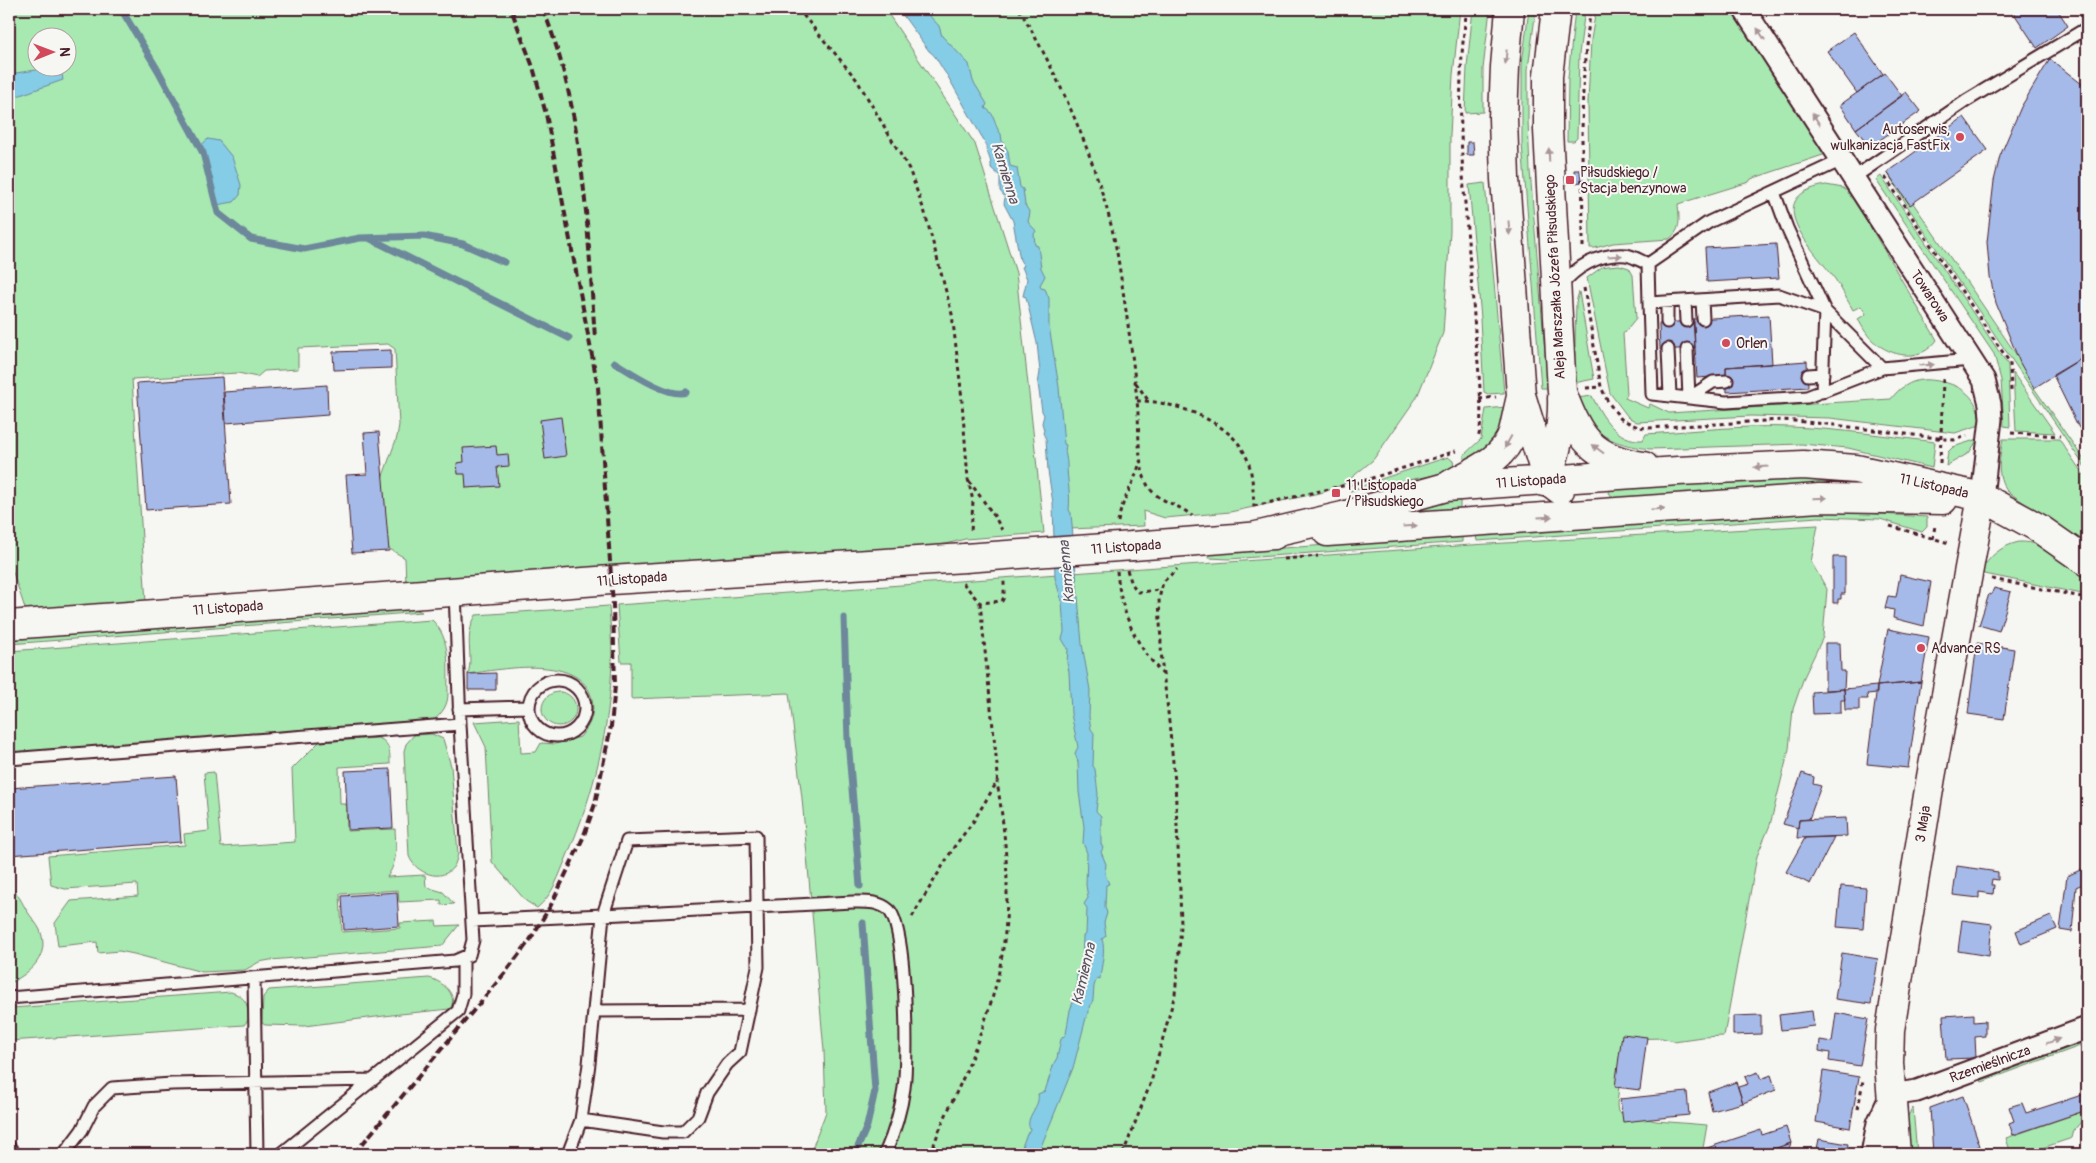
<svg xmlns="http://www.w3.org/2000/svg" width="2096" height="1163" viewBox="0 0 2096 1163" font-family="Pangolin,sans-serif">
<style>
.green{fill:#a8e9b1;stroke:#79846e;fill-rule:evenodd}
.water{fill:#85cce6;stroke:#6d879b}
.lines{fill:none;stroke-linecap:round;stroke-linejoin:round}
.stream{stroke:#6d879b;stroke-width:7}
.building{fill:#a5bae8;stroke:#4a1f2b}
.service-casing{stroke:#4a1f2b;stroke-width:15}
.minor-casing{stroke:#4a1f2b;stroke-width:25}
.tertiary-casing{stroke:#4a1f2b;stroke-width:31}
.path{stroke:#4a1f2b;stroke-width:3;stroke-dasharray:4 4;stroke-linecap:butt}
.service{stroke:#f6f6f2;stroke-width:11}
.minor{stroke:#f6f6f2;stroke-width:21}
.tertiary{stroke:#f6f6f2;stroke-width:28}
.rail{stroke:#4a1f2b;stroke-width:4;stroke-dasharray:8 4;stroke-linecap:butt}
.tertiary-bridge-casing{stroke:#4a1f2b;stroke-width:31;stroke-linecap:butt}
.tertiary-bridge{stroke:#f6f6f2;stroke-width:28}
.oneway{fill:#a99598}
.poi-dot{fill:#d1495b;stroke:#f6f6f2;stroke-width:2}
.labels{text-anchor:middle;dominant-baseline:central;stroke-width:4;stroke-linejoin:round;paint-order:stroke}
.poi-label{font-size:14px;fill:#4a1f2b;stroke:#f6f6f2;text-anchor:start}
.street-label{font-size:14px;fill:#4a1f2b;stroke:#f6f6f2}
.water-label{font-size:15px;font-style:italic;fill:#5c5363;stroke:#f6f6f2}
</style>
<rect width="100%" height="100%" fill="#f6f6f2"/>
<filter id="ink" filterUnits="userSpaceOnUse"><feTurbulence type="fractalNoise" baseFrequency=".02" numOctaves="2"/><feDisplacementMap in="SourceGraphic" scale="10" xChannelSelector="R" yChannelSelector="G"/><feConvolveMatrix kernelMatrix="1 2 1 2 8 2 1 2 1" color-interpolation-filters="sRGB"/></filter>
<g filter="url(#ink)">
<path class="green" d="M9,9H885L975,144L1016,273L1044,533L965,539L946,544L839,556L800,552L406,583L405,558L388,548L379,487L397,437L399,425L395,349L388,344L298,348V369L264,371L257,377L238,373L132,379L146,603L30,623L9,561ZM38,38H68V68H38Z
M919,9H1460L1453,75L1450,136V231L1443,333L1417,397L1373,460L1344,484L1324,492L1230,512L1165,518L1143,511L1144,526L1069,529L1013,177Z
M1473,9H1490L1483,69V112L1465,113L1467,67Z
M1529,9H1536L1528,69V121L1530,171L1548,388H1541L1522,143V64Z
M1575,9H1585L1579,54L1577,138L1574,141H1567L1568,78Z
M1596,9H1730L1826,154L1751,179L1749,182L1678,204C1679,218 1682,230 1669,239L1613,243L1595,248H1590L1588,102L1591,40Z
M1887,172L1910,205L1913,203L2018,357L2034,388L2087,464V470L1910,210Z
M1881,176L2008,365L2010,427L2004,426L2001,380L1994,354L1876,180Z
M1485,183L1504,393L1488,394L1484,392L1480,319L1481,318L1469,185Z
M1826,185L1843,188L1851,194L1937,340C1922,361 1896,358 1877,344C1868,338 1863,328 1858,319L1866,314L1861,306L1853,310C1847,300 1842,289 1835,279C1815,251 1757,197 1826,185Z
M1608,266L1619,265L1629,268L1633,275L1636,318L1623,334L1627,394L1625,398L1648,408L1650,404L1669,413L1891,399C1895,394 1899,389 1905,386C1917,378 1929,379 1943,382C1966,387 1980,401 1980,425L1955,433L1830,418L1751,416L1637,422L1628,417L1610,393L1587,278L1602,267Z
M1579,292L1594,379L1574,383L1576,302Z
M2013,373L2055,433L2016,431Z
M1592,396C1602,417 1617,442 1643,440L1646,434C1694,431 1743,425 1791,427C1839,429 1887,436 1935,442L1932,468L1848,448L1801,444L1650,449C1627,446 1601,441 1587,420C1582,414 1580,405 1577,398Z
M1505,407L1502,438L1465,467L1464,455L1481,439L1486,409Z
M1978,439L1969,453L1946,466L1948,452L1953,447Z
M2003,439H2059L2087,480V547L2007,491C1995,474 2000,458 2003,439Z
M1448,457L1453,461L1455,472L1378,485L1350,491L1375,481Z
M1804,477L1840,481V483L1615,498L1611,496L1609,492L1610,488Z
M1460,496V510L1413,514L1410,512V510Z
M1819,510L1927,517V527L1922,532L1880,519L1818,517L1477,541L1476,535Z
M1818,525L1811,562L1827,589L1823,637L1804,677L1793,709L1789,749L1770,825L1757,856L1724,1036L1702,1037L1674,1041L1662,1038L1628,1039L1623,1046L1617,1105L1618,1112L1656,1121L1707,1125L1702,1154H810L826,1112L824,1051L802,798L789,693L631,699V662H621L617,605L1471,545Z
M1462,536V542L1229,559L1209,558V553Z
M2019,542C2047,541 2067,561 2087,578V595L1980,573C1989,556 2001,546 2019,542Z
M407,606L422,612L9,644V636Z
M609,606C610,624 612,642 612,660C610,728 594,794 567,856C559,875 553,895 537,908L526,901L492,862L486,747L474,722L519,719L521,753L536,752L541,743L555,744L580,737C590,726 595,714 592,699C581,653 501,669 468,674C474,653 463,639 476,615Z
M432,620C452,639 447,667 448,693C448,705 443,712 434,720L9,753V651Z
M542 709a17 17 0 1 1 34 0a17 17 0 1 1-34 0Z
M432,734L443,739L451,766L458,854C457,857 456,863 454,866C442,884 415,873 409,856L404,751L406,744L414,735Z
M378,738C390,742 390,752 390,764L339,767L340,804H346L347,831L395,829C396,848 398,861 387,877L425,875L426,887L443,892L454,904L441,905V900L399,902L398,890L340,894L342,932L400,928V923L436,921L437,926L459,925L442,946L270,960L259,962L245,970L202,972L134,954L119,951L98,953L97,942L58,946L55,923L71,901L138,896L137,884L65,889L51,885L48,856L185,845L184,834L209,831L204,773L214,772L221,847L295,842L292,769L319,742Z
M9,887C18,892 22,903 27,911C31,917 37,924 40,930C51,957 29,973 9,984Z
M429,978C442,981 459,995 450,1009L400,1014L304,1026L265,1025L262,1023L263,997L269,990Z
M231,992C246,997 249,1005 248,1020L244,1025L9,1041V1010L12,1008Z
M2079,1042L2080,1046L1982,1082L1981,1080Z
M1913,1108L1917,1154H1910L1907,1122V1117Z
M2087,1110V1115L2074,1130L2072,1138L2024,1154H2011L2006,1138Z"/>
<path class="water" d="M896,9H927L928,14L939,26L942,36L969,64L973,81L987,104L985,108C997,114 993,125 1001,134L1002,141L1008,151L1010,166L1017,168L1020,187L1023,189L1025,205L1030,213L1028,222L1036,231L1034,234L1035,245L1038,246L1041,268L1045,276L1040,285L1041,288L1045,289L1049,298V326L1059,387L1064,444L1066,445C1064,453 1067,457 1067,464C1067,481 1071,493 1069,510L1071,513L1082,644L1090,690L1089,717L1091,729L1094,733L1093,766L1095,769L1098,794L1096,811L1101,816V844L1103,848L1101,852L1106,864L1105,874L1109,884L1106,885L1105,907L1107,913L1104,923L1106,936L1102,939C1106,951 1101,966 1100,979L1097,978L1094,986L1093,1000L1086,1018L1073,1068L1038,1154H1019C1023,1146 1025,1136 1030,1129C1024,1117 1041,1107 1038,1094L1045,1091L1054,1063L1057,1058L1061,1039L1066,1034L1070,1010L1074,1000L1073,995L1077,987V972L1082,967L1083,936L1086,934L1087,908L1084,904L1088,898L1086,885L1087,853L1083,843L1084,827L1079,792L1078,762L1075,753L1078,747L1071,714L1069,672L1067,663L1068,649L1062,639L1064,632L1062,602L1055,578L1053,503L1048,471L1046,439L1043,433L1044,430L1042,423L1044,415L1042,411L1038,384L1040,372L1037,343L1026,297L1023,296L1027,279L1022,267L1024,266L1020,260L1013,221L1004,204L1005,197L1000,191V176L991,168C992,159 986,154 987,146L947,75C940,67 937,56 929,51L902,14Z
M50,68H61L63,80L9,99V74Z
M208,139L219,141L232,157L241,185L240,195L234,202L216,205L203,153L199,147Z"/>
<g class="lines">
<path class="stream" d="M121,9L159,72L203,153L218,213L251,239L304,249L360,238L424,236L463,244L504,262
M369,238L569,338
M614,362C629,371 670,399 686,392
M844,618L848,740L860,886
M855,1154L867,1126L875,1091L863,923"/>
</g>
<path class="building" d="M2011,9H2057L2068,26L2037,48Z
M1854,32L1883,74L1857,93L1827,51Z
M2050,59L2087,88V355L2034,388L2020,363L1996,303L1990,277L1987,242L1994,181L2000,156L2021,107Z
M1885,73L1902,96L1856,129L1840,105Z
M1906,92L1921,111L1870,147L1856,129Z
M1964,117L1988,150L1910,205L1887,172Z
M1467,142H1473L1474,155H1467Z
M1574,170H1580L1581,182L1575,183Z
M1776,244L1779,278L1707,282L1705,248Z
M1769,315L1772,364L1726,367V376L1697,378L1693,319Z
M1694,321L1695,348L1660,350L1659,323Z
M391,350V368L334,370L333,352Z
M2087,355V441L2078,426L2053,375Z
M1807,361L1808,387L1727,392L1726,367Z
M222,377L231,504L146,510L137,383Z
M327,385L328,415L226,423L224,392Z
M561,417L566,456L545,459L540,420Z
M379,432L389,551L352,553L346,475L367,474L364,433Z
M496,446L497,455L508,454L509,466L497,467L499,486L466,488L465,474H458L457,463L464,462L463,448Z
M1833,557H1845V594H1841V599H1838V603H1833Z
M1900,575L1931,582L1924,626L1893,618L1894,610L1885,608L1888,596L1896,597Z
M1994,588L2011,592L1999,631L1979,625L1989,594L1991,595Z
M1888,629L1929,637L1921,682L1877,686Z
M1825,643H1840L1841,671H1845L1844,689L1825,690Z
M1977,643L2014,649L2004,719L1968,714Z
M496,673V690H468V674Z
M1921,682L1908,768L1867,764L1877,686Z
M1877,686V693L1867,694L1868,699H1859V710H1845L1844,689Z
M1844,689L1845,700H1841V713L1813,714L1812,692Z
M390,769L393,828L348,830L345,771Z
M1802,773L1814,777L1813,784L1821,786L1809,819L1799,820L1798,828L1783,824Z
M176,776L181,842L9,855V788Z
M1846,818L1847,836L1797,838L1799,820Z
M1834,837L1810,884L1786,872L1805,838Z
M1957,866L1998,872V880L1992,879L1991,885H1994L1993,894L1979,892V898L1953,895Z
M2087,867V882L2076,887L2072,932L2060,930L2067,876Z
M1841,886L1866,888L1863,929L1837,927Z
M397,892L399,926L344,930L342,896Z
M2051,916L2057,929L2021,944L2016,931Z
M1962,920L1992,924L1989,956L1958,951Z
M1842,953L1878,959L1871,1004L1835,999Z
M2087,970V995L2080,973Z
M1812,1011L1814,1026L1781,1030L1779,1015Z
M1836,1013L1868,1019L1860,1066L1829,1061L1830,1053L1819,1051L1820,1040L1832,1042Z
M1974,1014V1022L1985,1021V1036L1975,1037L1976,1058L1946,1059L1943,1016Z
M1761,1015V1034L1733,1035V1016Z
M1622,1034L1647,1037L1640,1090L1615,1087Z
M1823,1071L1859,1077L1850,1128L1816,1122Z
M1758,1072L1761,1079L1771,1075L1776,1090L1743,1103L1738,1087L1748,1084L1745,1077Z
M1736,1082L1743,1103L1712,1111L1708,1092Z
M1687,1092L1689,1115L1623,1122L1620,1099Z
M2085,1094L2087,1110L2013,1135L2009,1123L2014,1121L2009,1107L2022,1103L2026,1113Z
M1963,1096L1980,1146L1956,1154H1933L1930,1108Z
M1786,1127L1791,1143L1759,1154H1706L1704,1149L1761,1130L1762,1135Z
M1819,1139L1848,1144L1846,1154H1816Z
M1791,1143L1787,1154H1772L1773,1150Z"/>
<g class="lines">
<defs>
<path id="service" d="M1853,178L1966,101L2087,28
M1774,192L1787,228L1825,311L1822,392
M1560,287C1575,267 1599,253 1626,255C1633,256 1641,261 1648,264
M1702,300L1703,319
M1685,301L1686,321
M1667,302V322
M1649,303L1648,264L1709,222L1842,160
M1668,349L1670,396
M1687,349L1689,398
M1882,368L1825,311L1779,295L1649,303L1652,394L1726,402L1807,397L1882,368L1971,360
M1808,375L1823,374
M1689,398L1713,382L1727,381
M529 708a28 28 0 1 1 56 0a28 28 0 1 1-56 0Z
M459,709L529,707
M9,759L460,724
M472,921L603,915L627,841L756,836L758,967L740,1052L727,1064L707,1093L698,1117L683,1132H663L581,1120
M254,979L257,1154
M9,998L455,961L469,955L473,940L460,724L455,591
M594,1011L749,1010
M9,1147L15,1154
M64,1154L82,1130L94,1106L112,1088L172,1084L372,1080
M281,1154L458,1011L463,994V959
M568,1154L581,1120L589,1064L603,915L853,902C865,902 879,901 889,910C907,929 908,1059 904,1088C901,1111 894,1133 885,1154"/>
<path id="minor" d="M1744,9L1984,380L1990,404L1991,419L1982,497
M1872,1154L1878,1123L1891,1095L1917,1091L2087,1028"/>
<path id="tertiary" d="M1510,9L1505,67L1503,118L1505,179L1521,395L1547,480L1560,490
M1556,9L1548,76V130L1562,392C1579,438 1592,459 1644,466
M1544,482L1547,480C1556,453 1563,427 1562,398
M1451,484C1474,471 1504,460 1513,432C1516,420 1518,408 1521,397
M1327,532L1819,498L1943,500
M1256,536L1343,516L1446,487L1678,471L1803,465L1856,469L1982,497L2037,527L2087,562
M1133,546L1274,535
M9,625L611,580L965,558
M1896,1154L1889,1063L1890,1030L1931,777L1982,497"/>
</defs>
<use href="#service" class="service-casing"/>
<use href="#minor" class="minor-casing"/>
<use href="#tertiary" class="tertiary-casing"/>
<path class="path" d="M798,9L857,80L909,169L925,213L952,314L961,389L968,479L973,501L971,532
M1019,9C1062,80 1107,183 1119,265C1126,310 1133,356 1137,401C1140,425 1136,462 1147,484C1156,502 1178,503 1192,516
M1467,9C1451,112 1469,228 1475,332C1477,355 1485,420 1478,438
M1885,177L2010,363L2011,391
M1583,247C1583,168 1578,88 1591,9
M1584,288L1601,387L1608,402L1621,419L1638,427L1648,428L1783,420L1827,424L1954,440L1967,436
M1136,383L1148,400
M1586,388L1601,387
M1479,399L1496,397
M1137,401C1171,400 1227,420 1244,452C1253,468 1253,490 1254,508
M2011,433L2060,436
M1940,463L1943,379
M969,481L995,517L1002,530
M1254,506L1360,482L1456,451
M1118,522C1122,498 1135,484 1140,461
M1890,526L1949,543
M1933,539L1935,525
M1284,559L1318,556
M1127,570L1132,584L1138,592L1161,590
M1117,571C1120,604 1130,633 1150,659C1155,664 1158,670 1163,674
M1992,579L2087,598
M963,583L980,603L1002,601L1004,597V581
M912,917L954,847L973,822L997,782L998,775L980,603
M1858,1109L1863,1080
M931,1154C940,1123 957,1094 969,1064C981,1032 994,999 1000,966C1012,906 1007,842 997,782
M1123,1154L1151,1082L1175,994L1177,975L1181,926L1180,891L1175,782L1167,702L1162,666L1159,599L1163,582L1177,569"/>
<use href="#service" class="service"/>
<use href="#minor" class="minor"/>
<use href="#tertiary" class="tertiary"/>
<path class="rail" d="M543,9C585,113 587,227 595,338
M354,1154L504,974L530,940L551,905L583,838L595,804L611,726L615,686L613,605L598,387L546,114L533,67L511,9"/>
<defs>
<path id="tertiary-bridge" d="M965,558L1133,546"/>
</defs>
<use href="#tertiary-bridge" class="tertiary-bridge-casing"/>
<use href="#tertiary-bridge" class="tertiary-bridge"/>
</g>
<defs><path id="oneway-solid" d="M-6-.8H1V-3.2L6.5 0L1 3.2V.8H-6Z" transform="scale(1.25)"/></defs>
<g class="oneway">
<use href="#oneway-solid" transform="translate(1761 34) rotate(-123)"/>
<use href="#oneway-solid" transform="translate(1506 57) rotate(95)"/>
<use href="#oneway-solid" transform="translate(1816 119) rotate(-123)"/>
<use href="#oneway-solid" transform="translate(1549 155) rotate(-92)"/>
<use href="#oneway-solid" transform="translate(1509 228) rotate(86)"/>
<use href="#oneway-solid" transform="translate(1615 256) rotate(-3)"/>
<use href="#oneway-solid" transform="translate(1927 365) rotate(-4)"/>
<use href="#oneway-solid" transform="translate(1508 442) rotate(119)"/>
<use href="#oneway-solid" transform="translate(1598 449) rotate(-143)"/>
<use href="#oneway-solid" transform="translate(1761 467) rotate(177)"/>
<use href="#oneway-solid" transform="translate(1820 498) rotate(-2)"/>
<use href="#oneway-solid" transform="translate(1658 509) rotate(-4)"/>
<use href="#oneway-solid" transform="translate(1545 517) rotate(-4)"/>
<use href="#oneway-solid" transform="translate(1410 526) rotate(-4)"/>
<use href="#oneway-solid" transform="translate(2053 1041) rotate(-20)"/>
</g>
</g>
<g class="poi-dot">
<circle cx="1960" cy="137" r="5"/>
<rect x="1565" y="175" width="10" height="10" rx="2.5"/>
<circle cx="1726" cy="343" r="5"/>
<rect x="1331" y="488" width="10" height="10" rx="2.5"/>
<circle cx="1921" cy="648" r="5"/>
</g>
<g class="labels">
<g class="poi-label">
<text x="1950" y="129" text-anchor="end">Autoserwis,<tspan x="1950" dy="16">wulkanizacja FastFix</tspan></text>
<text x="1580" y="172">Piłsudskiego /<tspan x="1580" dy="16">Stacja benzynowa</tspan></text>
<text x="1736" y="343">Orlen</text>
<text x="1346" y="485">11 Listopada<tspan x="1346" dy="16">/ Piłsudskiego</tspan></text>
<text x="1931" y="648">Advance RS</text>
</g>
<g class="street-label">
<text transform="translate(1555 277) rotate(-93)">Aleja Marszałka Józefa Piłsudskiego</text>
<text transform="translate(1930 296) rotate(57)">Towarowa</text>
<text transform="translate(1531 481) rotate(-4)">11 Listopada</text>
<text transform="translate(1934 486) rotate(13)">11 Listopada</text>
<text transform="translate(1126 547) rotate(-4)">11 Listopada</text>
<text transform="translate(632 579) rotate(-4)">11 Listopada</text>
<text transform="translate(228 608) rotate(-4)">11 Listopada</text>
<text transform="translate(1923 824) rotate(-81)">3 Maja</text>
<text transform="translate(1990 1064) rotate(-20)">Rzemieślnicza</text>
</g>
<g class="water-label">
<text transform="translate(1005 173) rotate(73)">Kamienna</text>
<text transform="translate(1067 572) rotate(-95)">Kamienna</text>
<text transform="translate(1084 974) rotate(-77)">Kamienna</text>
</g>
</g>
<rect width="2096" height="1163" fill="none" stroke="#f6f6f2" stroke-width="30"/>
<rect x="15" y="15" width="2066" height="1133" fill="none" stroke="#4a1f2b" stroke-width="2" filter="url(#ink)"/>
<g transform="translate(52 52) rotate(89)"><circle r="24" fill="#f6f6f2" stroke="#b1a0a2"/>
<path d="M0-4L9 19L0 12L-9 19Z" fill="#d1495b"/>
<text y="-8" font-size="14" font-weight="bold" text-anchor="middle" fill="#4a1f2b">N</text>
</g>
</svg>
